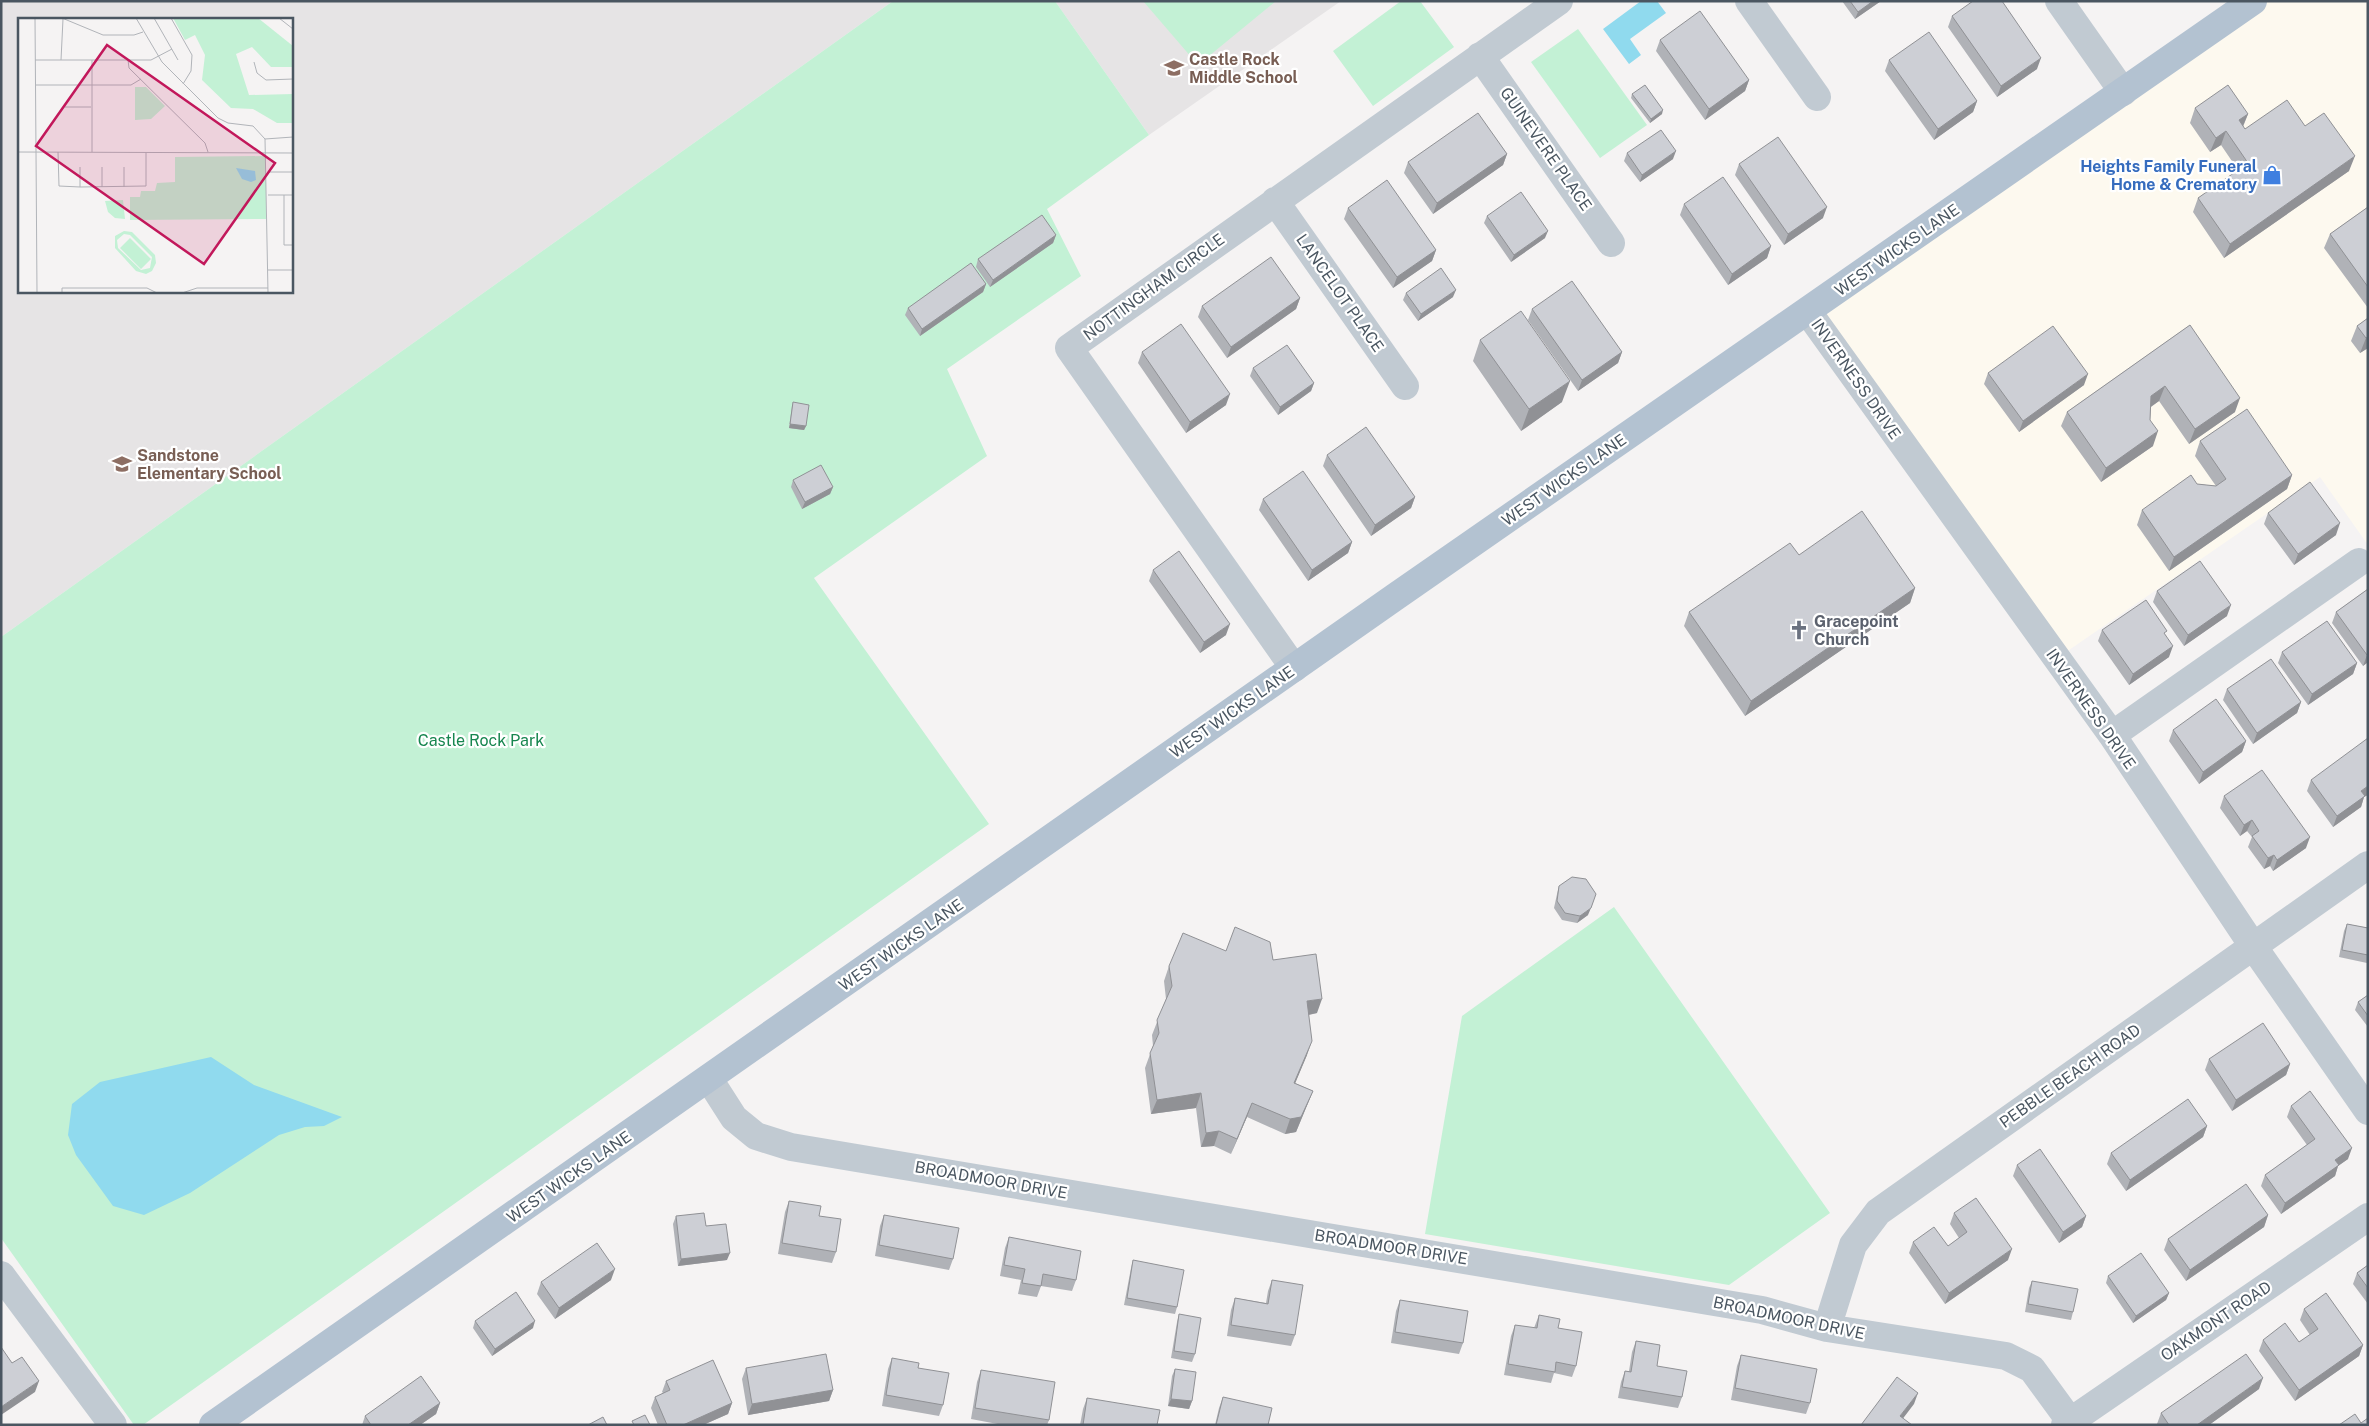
<svg xmlns="http://www.w3.org/2000/svg" width="2369" height="1426" viewBox="0 0 2369 1426" font-family="'Public Sans',sans-serif">
<style>
.commercial{fill:#fdf9ef}
.education{fill:#e6e4e5;fill-rule:evenodd}
.green{fill:#c3f1d5}
.water{fill:#90daee}
.lines{fill:none;stroke-linecap:round;stroke-linejoin:round}
.minor{stroke:#c1cad2;stroke-width:28}
.major{stroke:#b3c2d1;stroke-width:28}
.wall{fill:#b0b2b7}
.shaded-wall{fill:#909195}
.building{fill:#cdcfd5;stroke:#909195}
.labels{text-anchor:middle;dominant-baseline:central;stroke-width:4.5;stroke-linejoin:round;paint-order:stroke}
.education-label{font-size:16px;font-weight:bold;fill:#785e54;stroke:#fff;text-anchor:start}
.street-label{font-size:16px;fill:#4a5661;stroke:#fff}
.shop-label{font-size:16px;font-weight:bold;fill:#366cbe;stroke:#fff;text-anchor:end}
.worship-label{font-size:16px;font-weight:bold;fill:#5b616d;stroke:#fff;text-anchor:start}
.park-label{font-size:16px;fill:#17864f;stroke:#fff}
.inset-road{fill:none;stroke:#b1b4b9;stroke-width:1}
.view{fill:#c2185b;fill-opacity:0.15;stroke:#c2185b;stroke-width:2.5}
.inset-edge{fill:none;stroke:#4a5661;stroke-width:2.5}
</style>
<rect width="100%" height="100%" fill="#f5f3f3"/>
<path class="commercial" d="M2253,1H2368V545L2320,477L2056,659L1808,312Z"/>
<path class="education" d="M1,1H893L1,637ZM19,19H291V291H19Z
M1055,1H1341L1149,135Z"/>
<path class="green" d="M893,1H1055L1149,135L1047,209L1081,276L947,369L987,456L814,578L989,824L143,1425H134L1,1238V637Z
M1143,1H1276L1198,65Z
M1401,1H1420L1454,47L1373,106L1333,51Z
M1578,29L1647,125L1600,158L1531,62Z
M1614,907L1830,1213L1729,1285L1425,1234L1462,1016Z"/>
<path class="water" d="M1641,1H1657L1666,13L1630,39L1641,55L1629,64L1603,29Z
M211,1057L254,1085L342,1117L324,1126L305,1127L279,1135L190,1193L144,1215L113,1206L76,1155L68,1135L72,1104L100,1082Z"/>
<g class="lines">
<path class="minor" d="M1749,1L1817,97
M2059,1L2123,92
M1480,56L1611,243
M1275,201L1405,386
M1808,312L2112,735L2253,946L2368,1111
M1294,668L1069,348L1559,1
M2112,735L2359,562
M709,1079L734,1118L756,1136L791,1147L1762,1310L1827,1328L2006,1356L2032,1369L2070,1421
M1,1275L113,1425
M1827,1328L1853,1245L1878,1212L2368,865
M2065,1425L2368,1217"/>
<path class="major" d="M213,1425L1395,597L2253,1"/>
</g>
<path class="wall" d="M1842,1H1881L1855,19Z
M1952,16L2037,69L1997,97L1948,27Z
M1660,40L1749,80L1745,91L1705,120L1656,51Z
M1889,60L1977,101L1973,112L1934,140L1885,71Z
M1632,94L1662,114L1650,123L1631,98Z
M2195,108L2248,114L2243,127L2245,129L2305,126L2349,171L2224,258L2193,212L2198,198L2238,170L2221,145L2210,152L2190,123Z
M1627,153L1673,159L1640,182L1624,161Z
M1507,154L1503,165L1433,214L1404,173L1408,162Z
M1739,164L1823,218L1784,245L1735,175Z
M1684,204L1771,246L1767,258L1728,285L1680,215Z
M2368,207V308L2324,248L2330,234Z
M1348,208L1436,250L1432,261L1393,288L1344,219Z
M1487,216L1545,238L1511,262L1484,223Z
M1056,235L1053,243L990,287L976,267L978,259Z
M986,284L983,292L920,336L905,315L908,308Z
M1406,293L1453,297L1418,321L1403,300Z
M1300,298L1296,309L1227,358L1198,317L1202,306Z
M1532,309L1622,352L1618,363L1578,391L1528,320Z
M2368,318V348L2360,353L2351,341L2357,326Z
M2190,325L2235,412L2189,444L2159,401L2151,407L2150,420L2153,446L2101,482L2061,426L2067,412Z
M1480,340L1562,402L1521,431L1473,361Z
M1142,352L1226,405L1186,433L1138,363Z
M1253,368L1314,383L1311,391L1278,415L1250,376Z
M1988,373L2084,385L2019,432L1984,384Z
M793,402L806,426L804,430L789,428L792,406Z
M2200,441L2292,475L2287,489L2169,571L2137,525L2142,510L2197,484L2216,486L2195,456Z
M1327,455L1415,497L1411,508L1371,536L1323,466Z
M793,480L833,487L830,494L802,509L791,487Z
M1263,499L1352,542L1348,553L1308,581L1259,510Z
M2268,513L2336,535L2294,565L2264,524Z
M1799,555L1915,588L1910,603L1745,716L1684,626L1689,612Z
M1153,570L1226,635L1200,653L1149,581Z
M2368,589V662L2363,666L2332,623L2336,612Z
M2157,591L2227,616L2184,646L2153,602Z
M2102,630L2166,635L2169,657L2129,685L2098,641Z
M2282,652L2357,663L2353,674L2308,705L2278,663Z
M2227,689L2301,702L2297,713L2253,744L2223,700Z
M2173,730L2246,741L2242,752L2199,784L2169,741Z
M2311,780L2364,797L2361,807L2333,827L2307,791Z
M2224,796L2306,848L2273,871L2270,866L2264,869L2248,847L2252,837L2247,831L2240,836L2220,808Z
M1559,886L1588,915L1577,923L1562,920L1554,908L1557,894Z
M2347,924L2368,928V961L2367,963L2339,957L2344,931Z
M1226,951L1273,960L1317,1013L1309,1015L1307,1055L1295,1083L1313,1091L1296,1132L1285,1134L1247,1117L1231,1154L1214,1146L1201,1147L1196,1108L1151,1114L1145,1068L1153,1046L1152,1035L1166,999L1164,981L1169,966Z
M2368,995V1027L2355,1010L2358,1002Z
M2209,1059L2290,1064L2286,1075L2232,1111L2205,1070Z
M2291,1106L2348,1159L2338,1166L2335,1176L2281,1214L2261,1186L2265,1175L2307,1145L2287,1117Z
M2207,1126L2203,1137L2126,1191L2107,1164L2111,1153Z
M2017,1165L2086,1216L2082,1227L2059,1243L2013,1176Z
M789,1201L819,1216L836,1252L832,1263L778,1254L785,1212Z
M1954,1213L2008,1260L1945,1304L1909,1253L1913,1242L1948,1246L1959,1238L1950,1224Z
M884,1215L953,1259L949,1270L875,1256L880,1226Z
M2268,1215L2264,1227L2186,1281L2164,1250L2168,1239Z
M676,1216L706,1226L727,1260L678,1266L673,1224Z
M1009,1237L1076,1280L1072,1291L1041,1286L1037,1297L1018,1294L1021,1280L1000,1276L1005,1248Z
M1133,1260L1177,1307L1175,1314L1124,1305L1131,1268Z
M2368,1265V1304L2353,1284L2357,1273Z
M2108,1276L2169,1293L2166,1300L2133,1323L2106,1283Z
M611,1280L555,1319L537,1294L541,1282Z
M1272,1280L1295,1335L1291,1346L1227,1336L1231,1310L1235,1298L1266,1303L1268,1291Z
M2032,1281L2073,1312L2071,1320L2025,1312L2029,1288Z
M1400,1300L1463,1343L1459,1354L1391,1343L1396,1311Z
M2304,1309L2363,1345L2359,1356L2295,1401L2259,1351L2263,1340L2299,1342L2310,1335L2300,1320Z
M1179,1314L1195,1354L1192,1362L1171,1358L1177,1322Z
M1539,1315L1558,1328L1576,1366L1572,1377L1554,1373L1551,1383L1504,1375L1511,1336L1515,1325L1534,1328Z
M475,1321L533,1328L492,1356L473,1328Z
M1636,1341L1682,1397L1678,1408L1618,1398L1621,1382L1625,1371H1629L1632,1352Z
M1741,1355L1810,1403L1806,1414L1731,1400L1737,1366Z
M892,1358L918,1368L943,1405L939,1416L882,1406L888,1369Z
M746,1368L833,1390L829,1401L748,1415L742,1379Z
M1175,1369L1192,1401L1189,1409L1168,1406L1172,1376Z
M981,1370L1049,1420L1047,1425H1003L971,1419L977,1382Z
M666,1381L732,1403L728,1414L703,1425H658L651,1408L655,1397L663,1393L662,1392Z
M2259,1389L2209,1425H2158L2157,1424L2161,1413Z
M1223,1397L1268,1425H1215L1219,1408Z
M1087,1398L1157,1425H1080L1083,1409Z
M440,1403L436,1414L420,1425H362L365,1416Z"/>
<path class="shaded-wall" d="M1873,1H1881L1855,19L1858,12Z
M2041,58L2037,69L1997,97L2001,86Z
M1749,80L1745,91L1705,120L1709,109Z
M1977,101L1973,112L1934,140L1938,129Z
M1663,110L1662,114L1650,123L1651,119Z
M2248,114L2242,128L2239,120Z
M2226,131L2221,145L2210,152L2216,138Z
M1676,151L1673,159L1640,182L1642,175Z
M1507,154L1503,165L1433,214L1437,203Z
M2355,156L2349,171L2224,258L2230,244Z
M1827,207L1823,218L1784,245L1788,234Z
M1548,231L1545,238L1511,262L1514,255Z
M1056,235L1053,243L990,287L993,280Z
M1771,246L1767,258L1728,285L1732,274Z
M1436,250L1432,261L1393,288L1397,277Z
M986,284L983,292L920,336L922,329Z
M1456,290L1453,297L1418,321L1421,314Z
M1300,298L1296,309L1227,358L1231,347Z
M2368,337V348L2360,353L2366,338Z
M1622,352L1618,363L1578,391L1582,380Z
M2088,374L2084,385L2019,432L2023,421Z
M1570,381L1562,402L1521,431L1529,409Z
M1314,383L1311,391L1278,415L1280,407Z
M2165,386L2159,401L2146,410L2151,396Z
M1230,394L1226,405L1186,433L1190,422Z
M2240,398L2235,412L2189,444L2195,429Z
M790,424L806,426L804,430L789,428Z
M2158,431L2153,446L2101,482L2106,468Z
M2292,475L2287,489L2169,571L2174,557Z
M833,487L830,494L802,509L805,502Z
M1415,497L1411,508L1371,536L1375,525Z
M2340,523L2336,535L2294,565L2298,554Z
M1352,542L1348,553L1308,581L1312,570Z
M1915,588L1910,603L1745,716L1751,701Z
M2231,605L2227,616L2184,646L2188,635Z
M1230,624L1226,635L1200,653L1204,642Z
M2173,646L2169,657L2129,685L2133,674Z
M2368,654V662L2363,666L2367,655Z
M2357,663L2353,674L2308,705L2312,694Z
M2301,702L2297,713L2253,744L2257,733Z
M2246,741L2242,752L2199,784L2203,772Z
M2368,786V795L2364,797L2361,807L2333,827L2337,816L2361,791Z
M2252,820L2247,831L2240,836L2244,825Z
M2310,837L2306,848L2273,871L2277,860Z
M2274,855L2270,866L2264,869L2268,858Z
M1591,908L1588,915L1577,923L1580,916Z
M1322,999L1317,1013L1302,1016L1307,1001Z
M1312,1041L1307,1055L1289,1098L1294,1083Z
M2290,1064L2286,1075L2232,1111L2236,1100Z
M1313,1091L1296,1132L1285,1134L1290,1119Z
M1201,1093L1196,1108L1151,1114L1157,1100Z
M1252,1103L1247,1117L1231,1154L1237,1139Z
M2207,1126L2203,1137L2126,1191L2130,1180Z
M1219,1131L1214,1146L1201,1147L1206,1133Z
M2352,1148L2348,1159L2338,1166L2335,1176L2281,1214L2285,1203L2335,1160Z
M2268,1215L2264,1227L2186,1281L2190,1270Z
M2086,1216L2082,1227L2059,1243L2063,1232Z
M2012,1249L2008,1260L1945,1304L1949,1293Z
M730,1253L727,1260L678,1266L681,1259Z
M615,1269L611,1280L555,1319L559,1308Z
M2169,1293L2166,1300L2133,1323L2136,1316Z
M535,1321L533,1328L492,1356L495,1349Z
M2363,1345L2359,1356L2295,1401L2299,1390Z
M2263,1378L2259,1389L2209,1425H2197Z
M39,1381L35,1392L1,1415V1407Z
M833,1390L829,1401L748,1415L752,1404Z
M1918,1393L1914,1404L1898,1425L1900,1416Z
M1171,1399L1192,1401L1189,1409L1168,1406Z
M440,1403L436,1414L420,1425H408Z
M732,1403L728,1414L703,1425H683Z"/>
<path class="building" d="M1850,1H1873L1858,12Z
M1973,1H2002L2041,58L2001,86L1952,16Z
M1700,11L1749,80L1709,109L1660,40Z
M1929,32L1977,101L1938,129L1889,60Z
M1645,85L1663,110L1651,119L1632,94Z
M2228,85L2248,114L2239,120L2245,129L2287,100L2305,126L2324,113L2355,156L2230,244L2198,198L2248,163L2226,131L2216,138L2195,108Z
M1478,113L1507,154L1437,203L1408,162Z
M1661,130L1676,151L1642,175L1627,153Z
M1778,137L1827,207L1788,234L1739,164Z
M1723,177L1771,246L1732,274L1684,204Z
M1387,180L1436,250L1397,277L1348,208Z
M1521,192L1548,231L1514,255L1487,216Z
M2368,207V287L2330,234Z
M1042,215L1056,235L993,280L978,259Z
M1271,257L1300,298L1231,347L1202,306Z
M971,263L986,284L922,329L908,308Z
M1441,268L1456,290L1421,314L1406,293Z
M1572,281L1622,352L1582,380L1532,309Z
M1521,311L1570,381L1529,409L1480,340Z
M2368,318V337L2366,338L2357,326Z
M1181,324L1230,394L1190,422L1142,352Z
M2190,325L2240,398L2195,429L2165,386L2151,396L2150,420L2158,431L2106,468L2067,412Z
M2053,326L2088,374L2023,421L1988,373Z
M1287,345L1314,383L1280,407L1253,368Z
M793,402L809,405L806,426L790,424Z
M2247,409L2292,475L2174,557L2142,510L2191,475L2197,484L2216,486L2226,479L2200,441Z
M1366,427L1415,497L1375,525L1327,455Z
M821,465L833,487L805,502L793,480Z
M1303,471L1352,542L1312,570L1263,499Z
M2310,482L2340,523L2298,554L2268,513Z
M1862,511L1915,588L1751,701L1689,612L1790,543L1799,555Z
M1179,551L1230,624L1204,642L1153,570Z
M2200,561L2231,605L2188,635L2157,591Z
M2368,589V654L2367,655L2336,612Z
M2146,600L2167,631L2164,633L2173,646L2133,674L2102,630Z
M2327,621L2357,663L2312,694L2282,652Z
M2271,659L2301,702L2257,733L2227,689Z
M2216,699L2246,741L2203,772L2173,730Z
M2368,738V786L2361,791L2365,796L2337,816L2311,780Z
M2262,770L2310,837L2277,860L2274,855L2268,858L2252,836L2259,831L2252,820L2244,825L2224,796Z
M1572,877L1586,879L1596,894L1591,908L1580,916L1565,913L1557,901L1559,886Z
M2347,924L2368,928V955L2342,950Z
M1235,927L1270,942L1273,960L1316,954L1322,999L1307,1001L1312,1041L1294,1083L1313,1091L1301,1117L1290,1119L1252,1103L1237,1139L1219,1131L1206,1133L1201,1093L1157,1100L1150,1053L1159,1033L1157,1020L1172,986L1169,966L1183,933L1226,951Z
M2368,995V1016L2358,1002Z
M2263,1023L2290,1064L2236,1100L2209,1059Z
M2310,1091L2352,1148L2335,1160L2339,1165L2285,1203L2265,1175L2315,1139L2291,1106Z
M2188,1099L2207,1126L2130,1180L2111,1153Z
M2040,1149L2086,1216L2063,1232L2017,1165Z
M2246,1184L2268,1215L2190,1270L2168,1239Z
M1976,1198L2012,1249L1949,1293L1913,1242L1934,1227L1948,1246L1967,1232L1954,1213Z
M789,1201L821,1206L819,1216L841,1219L836,1252L782,1243Z
M704,1213L706,1226L726,1224L730,1253L681,1259L676,1216Z
M884,1215L959,1228L953,1259L879,1245Z
M1009,1237L1081,1251L1076,1280L1043,1274L1041,1286L1022,1283L1025,1269L1004,1265Z
M597,1243L615,1269L559,1308L541,1282Z
M2141,1253L2169,1293L2136,1316L2108,1276Z
M1133,1260L1184,1270L1177,1307L1127,1298Z
M2368,1265V1288L2357,1273Z
M1272,1280L1303,1285L1295,1335L1231,1325L1235,1298L1268,1304Z
M2032,1281L2078,1289L2073,1312L2028,1304Z
M516,1292L535,1321L495,1349L475,1321Z
M2326,1293L2363,1345L2299,1390L2263,1340L2285,1323L2299,1342L2318,1329L2304,1309Z
M1400,1300L1468,1311L1463,1343L1395,1332Z
M1179,1314L1201,1318L1195,1354L1174,1351Z
M1539,1315L1560,1319L1558,1328L1582,1332L1576,1366L1556,1362L1555,1372L1508,1364L1515,1325L1537,1328Z
M1636,1341L1660,1345L1657,1366L1687,1371L1682,1397L1622,1387L1625,1371L1631,1372Z
M1,1347L12,1363L22,1357L39,1381L1,1407Z
M826,1354L833,1390L752,1404L746,1368Z
M2246,1354L2263,1378L2197,1425H2169L2161,1413Z
M1741,1355L1817,1369L1810,1403L1735,1388Z
M892,1358L919,1363L918,1368L949,1373L943,1405L886,1395Z
M713,1360L732,1403L683,1425H667L655,1397L670,1390L666,1381Z
M1175,1369L1196,1372L1192,1401L1171,1399Z
M981,1370L1055,1382L1049,1420L975,1408Z
M421,1376L440,1403L408,1425H371L365,1416Z
M1897,1377L1918,1393L1900,1416L1912,1425H1861Z
M1223,1397L1272,1408L1268,1425H1216Z
M1087,1398L1160,1410L1157,1425H1083Z
M2355,1414L2361,1423L2368,1418V1425H2339Z
M645,1415L650,1425H634L632,1421Z
M603,1417L607,1425H588Z"/>
<defs>
<symbol id="school-bare" viewBox="-9 -9 18 18"><path d="M0-5L7-2L0 1L-7-2ZM-4 1L0 2.5L4 1V4Q0 6-4 4Z" fill="#8d6e63" stroke="#fff" stroke-width="2.5" paint-order="stroke"/></symbol>
<symbol id="shop-bare" viewBox="-9 -9 18 18"><path d="M-5-2.5h2.3a2.7 3.5 0 0 1 5.4 0H5L5.5 6h-11ZM-1.5-2.5h3a1.5 2.3 0 0 0-3 0Z" fill="#3f7fe0" stroke="#fff" stroke-width="2.5" paint-order="stroke"/></symbol>
<symbol id="church-bare" viewBox="-9 -9 18 18"><path d="M-1.2-6h2.4v3.5h3.3v2.4h-3.3V6h-2.4V-.1h-3.3v-2.4h3.3Z" fill="#6b7280" stroke="#fff" stroke-width="2.5" paint-order="stroke"/></symbol>
</defs>
<g fill-rule="evenodd">
<use href="#school-bare" x="1160" y="54" width="28" height="28"/>
<use href="#shop-bare" x="2258" y="161" width="28" height="28"/>
<use href="#school-bare" x="108" y="450" width="28" height="28"/>
<use href="#church-bare" x="1785" y="616" width="28" height="28"/>
</g>
<g class="labels">
<g class="education-label">
<text x="1189" y="59">Castle Rock<tspan x="1189" dy="18">Middle School</tspan></text>
<text x="137" y="455">Sandstone<tspan x="137" dy="18">Elementary School</tspan></text>
</g>
<g class="street-label">
<text transform="translate(1546 149) rotate(55)">GUINEVERE PLACE</text>
<text transform="translate(1897 250) rotate(-35)">WEST WICKS LANE</text>
<text transform="translate(1154 287) rotate(-36)">NOTTINGHAM CIRCLE</text>
<text transform="translate(1340 293) rotate(55)">LANCELOT PLACE</text>
<text transform="translate(1856 379) rotate(55)">INVERNESS DRIVE</text>
<text transform="translate(1564 480) rotate(-35)">WEST WICKS LANE</text>
<text transform="translate(2091 709) rotate(55)">INVERNESS DRIVE</text>
<text transform="translate(1232 712) rotate(-35)">WEST WICKS LANE</text>
<text transform="translate(901 945) rotate(-35)">WEST WICKS LANE</text>
<text transform="translate(2070 1076) rotate(-35)">PEBBLE BEACH ROAD</text>
<text transform="translate(569 1177) rotate(-35)">WEST WICKS LANE</text>
<text transform="translate(991 1180) rotate(10)">BROADMOOR DRIVE</text>
<text transform="translate(1391 1247) rotate(9)">BROADMOOR DRIVE</text>
<text transform="translate(1789 1318) rotate(12)">BROADMOOR DRIVE</text>
<text transform="translate(2216 1321) rotate(-34)">OAKMONT ROAD</text>
</g>
<g class="shop-label">
<text x="2257" y="166">Heights Family Funeral<tspan x="2257" dy="18">Home &amp; Crematory</tspan></text>
</g>
<g class="worship-label">
<text x="1814" y="621">Gracepoint<tspan x="1814" dy="18">Church</tspan></text>
</g>
<g class="park-label">
<text x="481" y="740">Castle Rock Park</text>
</g>
</g>
<g transform="translate(18 18)">
<rect width="275" height="275" fill="#f5f3f3"/>
<path d="M155,0H240L275,28V49H253L234,29L218,36L231,77L275,76V105H259L235,91L213,90L184,62L187,37L177,17L167,22ZM117,69H128L147,88L133,101L117,102ZM248,138V201L112,202V179H122L123,173H137L139,165L157,164V139ZM105,182L107,201L97,200L90,194L87,183ZM106,213L114,214L137,237L138,245L134,253L128,256L118,253L97,230V218ZM106,216L112,217L134,239L132,250L123,252L100,230L99,222ZM112,220L133,241L123,251L102,230Z" fill="#c3f1d5" fill-rule="evenodd"/>
<path d="M218,150L237,153L238,162L233,164L224,161Z" fill="#90daee"/>
<path class="inset-road" d="M17,0L18,134M44,0L85,17H116L125,14M118,0L144,44L200,100L210,105L235,108L247,121L250,275M136,0L160,42M153,0L174,37L173,53L165,66M261,0L275,11M17,42H133L154,31M43,42L45,1M74,42V134M110,42L111,50L187,125L190,134M236,44L239,55L248,62L275,61M17,67H113L123,61M47,89H73M247,121L275,119M0,134L275,135M18,134L19,275M40,134L41,168L62,169L128,168V134M62,149V169M106,149V169M250,154H275M84,169V149M250,177H275M266,177V227H275M250,252H275M44,275V270H129L139,275M164,275L179,270H250"/>
<path class="view" d="M89,27L257,145L186,246L18,128Z"/>
<rect width="275" height="275" class="inset-edge"/>
</g>
<rect width="2369" height="1426" fill="none" stroke="#4a5661" stroke-width="5"/>
</svg>
